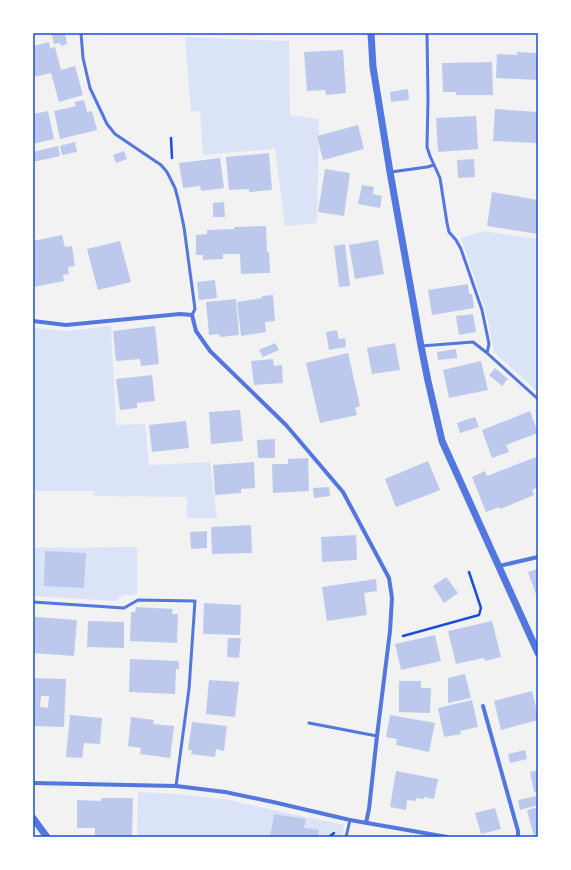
<svg xmlns="http://www.w3.org/2000/svg" width="571" height="870" viewBox="0 0 571 870" font-family="Barlow,sans-serif">
<style>
.green{fill:#dbe4f7}
.building{fill:#bdc9ec;fill-rule:evenodd}
.lines{fill:none;stroke-linecap:round;stroke-linejoin:round}
.path{stroke:#1d4ed8;stroke-width:2.5}
.service{stroke:#5277de;stroke-width:3}
.minor{stroke:#5277de;stroke-width:4}
.tertiary{stroke:#5277de;stroke-width:7}
.neatline{fill:none;stroke:#1d4ed8;stroke-width:1.5}
</style>
<rect width="100%" height="100%" fill="#f2f2f2"/>
<path class="green" d="M185,37L289,41L290,115L319,119L317,223L285,226L275,149L203,155L200,111L191,112Z
M483,231L538,239V392L494,352L486,312L461,238Z
M111,326L116,425L145,424L149,465L210,462L217,518H187V497L95,496L94,491H35L33,471V328L67,331Z
M137,547V595H123L115,601L33,596V548Z
M138,792L176,794L223,799L344,825L342,837H137Z"/>
<path class="building" d="M65,33L67,44L61,46L60,43L54,44L52,35Z
M49,42L50,48L55,47L61,70L75,66L83,95L59,102L51,73L33,77V46Z
M343,50L346,93L326,95L325,90L307,91L304,52Z
M517,52L538,53V80L496,78L497,54L517,55Z
M492,62L493,95H456V92H443L442,63Z
M408,89L409,100L391,102L390,92Z
M84,100L87,112L92,111L97,130L60,139L54,111L76,106L74,102Z
M495,109L538,112V143L493,141Z
M48,111L54,139L33,144V114Z
M476,116L478,149L438,152L436,118Z
M358,125L364,149L323,160L317,136Z
M75,142L77,152L62,155L60,146Z
M58,146L60,156L33,162V152Z
M124,151L127,159L116,163L113,155Z
M269,153L272,190L249,192V189L229,190L226,157Z
M220,158L224,188L201,191L200,186L183,188L179,163Z
M474,159L475,177L458,178L457,160Z
M325,169L350,173L344,216L318,212Z
M362,185L374,187L373,194L382,196L380,208L358,204Z
M492,192L538,200V234L487,226Z
M224,202L225,217H213V203Z
M266,226L267,252H269L270,273L241,274L240,254H223V259L203,260V255H196V235L207,234V230L234,229V227Z
M62,235L65,247L72,246L75,266L68,267L69,274L63,275L64,281L33,287V241Z
M378,240L384,274L355,279L349,245Z
M120,241L131,282L98,290L87,249Z
M345,244L350,286L339,287L334,246Z
M215,280L217,298L199,300L197,282Z
M468,284L469,294H472L474,308L432,315L428,290Z
M273,295L275,321L265,322L266,332L241,336L237,302L262,298V296Z
M236,299L239,335L220,337L219,334L209,335L206,302Z
M473,314L476,332L459,335L456,316Z
M155,326L159,364L141,366L140,359L116,361L113,331Z
M337,330L339,339L345,338L346,347L329,350L326,332Z
M275,343L279,350L263,357L259,350Z
M395,343L400,370L372,374L367,348Z
M456,349L457,358L438,360L437,352Z
M348,353L360,406L355,408L357,415L320,423L306,363Z
M273,359L274,366L282,365L283,383L254,385L251,361Z
M481,361L488,390L449,398L443,370Z
M495,368L508,379L502,386L489,375Z
M152,375L155,401L137,403V408L120,410L116,379Z
M240,410L243,441L211,444L209,412Z
M530,411L538,433L506,445L509,452L492,458L482,430Z
M475,417L479,427L460,433L457,423Z
M186,421L189,448L152,452L149,425Z
M275,439V458H258L257,440Z
M536,457L538,462V487L532,490L534,495L500,509L499,507L486,512L472,477L485,471L487,476Z
M308,458L309,491L273,493L272,464H288V459Z
M428,461L440,490L396,507L385,479Z
M254,462L255,488L241,489V493L215,495L213,465Z
M329,487L330,496L314,498L313,488Z
M251,525L252,553L212,554L211,527Z
M207,531V548L191,549L190,532Z
M356,535L357,560L322,562L321,537Z
M45,551L86,553L84,588L44,586Z
M538,569V600L528,572Z
M446,577L458,593L444,603L433,586Z
M376,579L377,591L364,593L367,615L327,621L322,587Z
M204,603L241,605L240,635L203,634Z
M136,607L173,609L172,614H178L177,643L130,641L131,612H135Z
M35,617L77,620L74,656L33,653Z
M88,621L124,622V648L87,647Z
M492,621L501,657L485,661L484,658L456,664L448,631Z
M435,635L441,661L401,670L395,644Z
M228,638H241L239,658L227,657Z
M130,659L179,661V669H176L175,694L129,692Z
M465,674L471,698L448,703V678Z
M33,678L66,679L64,727L33,726ZM41,696H49L48,708L40,707Z
M209,680L239,682L235,717L206,714Z
M399,681H421V688H431L430,713L399,712Z
M532,691L538,715V720L501,730L494,701Z
M472,700L478,727L460,731L461,734L444,737L438,708Z
M70,715L102,718L100,744L84,743L82,758L66,757Z
M390,715L435,723L429,752L396,745L397,739L386,737Z
M131,717L154,720L153,724L174,726L170,758L140,754L141,748L128,746Z
M192,722L227,726L224,751L216,749L215,757L191,754L192,750H188Z
M525,750L527,759L510,763L508,754Z
M538,770V791L534,792L530,772Z
M396,771L438,779L434,799L424,797V799L416,798V801L407,800L406,810L390,807Z
M536,796L538,805L520,810L518,800Z
M102,798H133L132,837H95V828H77V800L101,801Z
M538,807V837H534L527,810Z
M495,808L501,829L481,834L475,813Z
M274,814L306,819L304,828L319,830L318,837H270Z"/>
<g class="lines">
<path class="path" d="M171,138L172,158
M403,636L479,615L481,608L469,572
M329,837L334,833"/>
<path class="service" d="M81,33L83,58L90,88L107,124L115,134L161,165L167,172L175,188L178,199L184,227L195,309L192,315
M427,33L428,99L427,147L430,156L440,178L447,223L449,232L456,240L461,249L482,310L489,344L487,353
M391,172L427,167L434,165
M421,346L473,342L487,353L538,399
M33,602L124,608L138,600L195,601L189,689L176,786
M309,723L377,736
M346,837L350,820"/>
<path class="minor" d="M33,321L66,325L180,314L192,315L196,331L210,351L286,425L343,492L389,578L392,598L390,631L377,736L369,809L366,823
M499,566L538,557
M483,706L518,831V837
M33,783L176,786L225,792L273,802L350,820L447,837"/>
<path class="tertiary" d="M371,33L373,67L390,172L421,346L428,381L442,441L538,653
M33,818L47,837"/>
</g>
<rect width="571" height="870" fill="none" stroke="#ffffff" stroke-width="68"/>
<rect x="34" y="34" width="503" height="802" class="neatline"/>
</svg>
